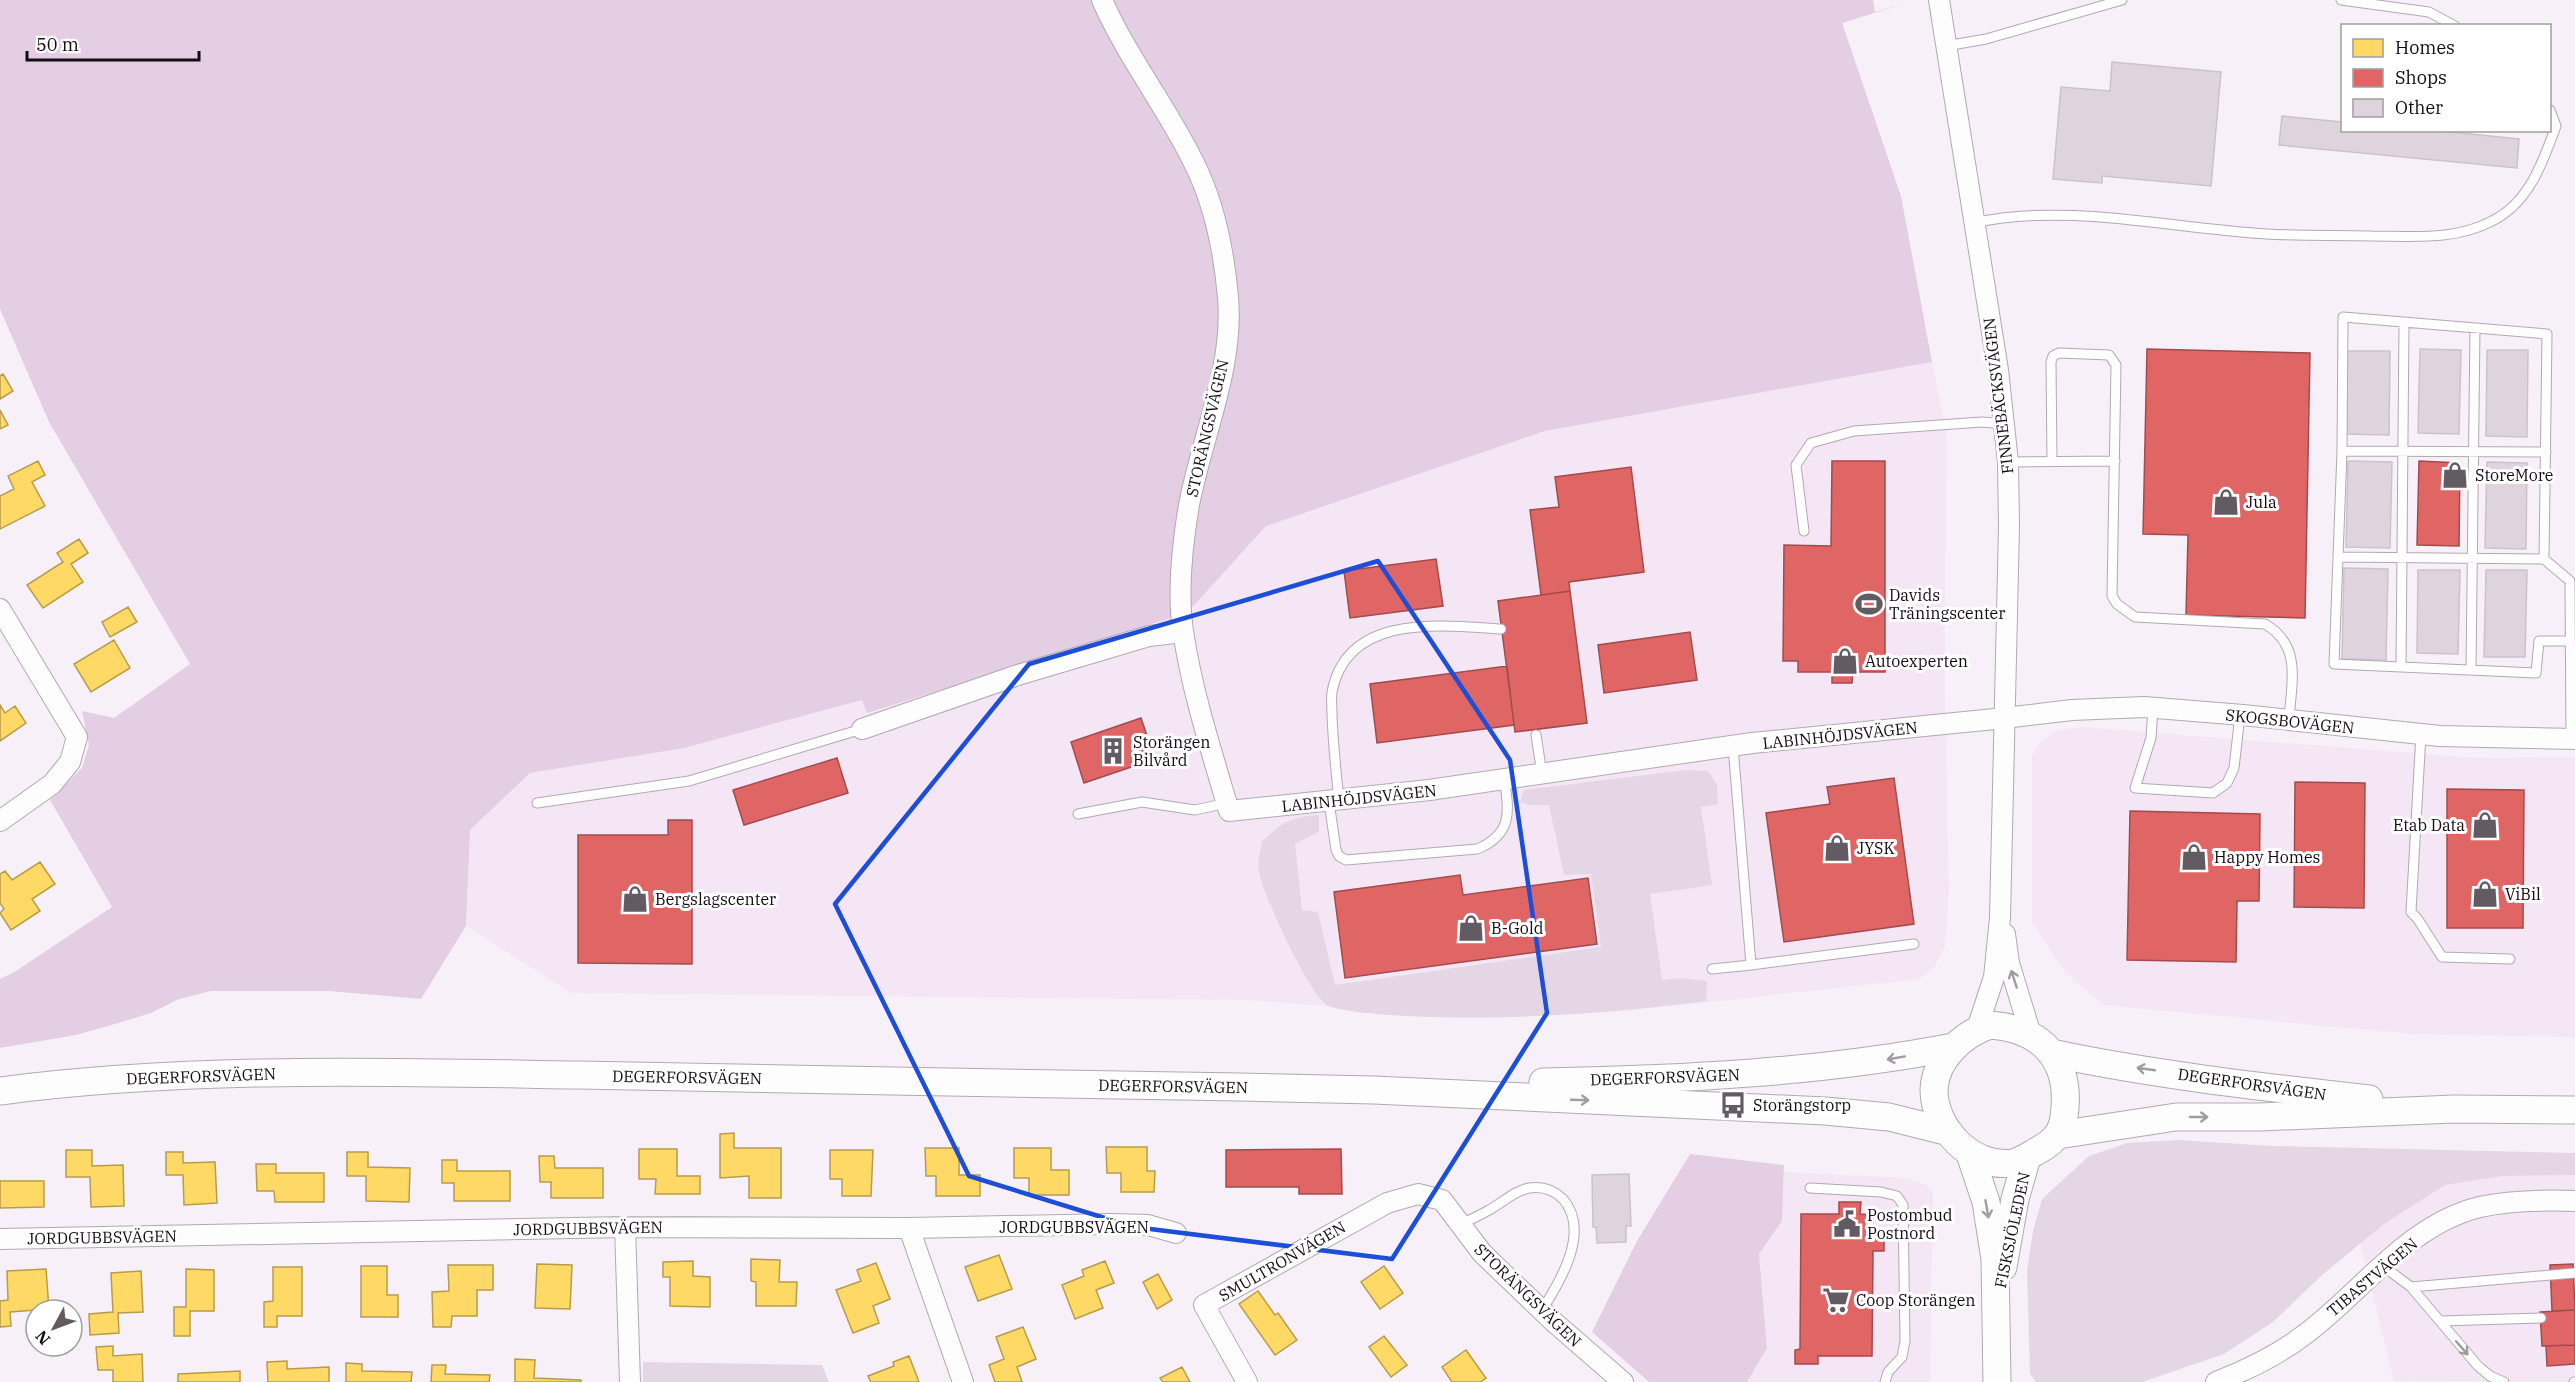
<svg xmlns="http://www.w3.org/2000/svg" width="2575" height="1382" viewBox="0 0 2575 1382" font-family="'IBM Plex Serif',serif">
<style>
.built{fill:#f5e6f5}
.green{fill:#e5d6e5}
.forest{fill:#e4cee4}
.homes{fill:#ffd966;stroke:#b89c4d;stroke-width:1.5}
.shops{fill:#e06666;stroke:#a24b4d;stroke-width:1.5}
.building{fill:#dfd4de;stroke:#cac3ca;stroke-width:1.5}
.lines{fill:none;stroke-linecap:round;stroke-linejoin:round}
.lane-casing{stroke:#b0aab0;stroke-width:11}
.street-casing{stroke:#b0aab0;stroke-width:22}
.secondary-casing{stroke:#b0aab0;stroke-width:29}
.lane{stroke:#fefdfe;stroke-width:9}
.street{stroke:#fefdfe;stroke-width:20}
.secondary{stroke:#fefdfe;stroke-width:27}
.oneway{stroke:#a09da0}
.marked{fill:none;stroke:#1d4ed8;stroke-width:4.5;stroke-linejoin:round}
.labels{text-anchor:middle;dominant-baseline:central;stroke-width:6;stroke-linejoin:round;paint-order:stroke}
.street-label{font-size:16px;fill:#120d12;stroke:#fff}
.poi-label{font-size:16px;fill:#120d12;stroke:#fff;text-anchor:start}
</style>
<rect width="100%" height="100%" fill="#f8f0f8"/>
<path class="built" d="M1932,362L1946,431L1945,691L1949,894L1945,947L1935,966L1920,979L1626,1011L1499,1018L1431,1017L1368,1013L1327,1006L1247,1000L571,993L466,926L470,830L530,773L684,748L863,700L867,713L1187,613L1266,526L1545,431Z
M2082,727L2475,758L2575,757V1037L2411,1034L2104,1005L2079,985L2060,966L2032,922V755L2040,742L2055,731Z
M1784,1172L1906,1178L1925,1184L1933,1193L1930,1382H1747L1767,1348L1759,1254L1782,1221Z
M2575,1175V1382L2394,1381L2360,1243L2384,1224L2445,1185L2504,1176Z"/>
<path class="green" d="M1686,770L1708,771L1717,785L1718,804L1701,807L1712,885L1650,894L1662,980L1681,978L1707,981L1706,1001C1601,1014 1496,1022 1390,1015C1377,1014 1337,1011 1327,1005C1309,994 1264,896 1259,873C1257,864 1261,851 1262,841C1284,822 1288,817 1319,815V832L1295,844L1302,910L1318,912L1335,985L1601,947L1591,874L1564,875L1549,805H1531L1520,802L1524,790Z
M2179,1140L2272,1146L2575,1153V1175L2504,1176L2445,1185L2384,1224L2321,1276L2273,1322L2224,1354L2142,1382H2036L2030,1374L2027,1270L2033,1231L2042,1199L2089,1156L2127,1143Z
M643,1362L822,1365L829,1382H643Z"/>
<path class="forest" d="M0,0H1873L1875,12L1916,0L1842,23L1901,196L1932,362L1545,431L1266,526L1187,613L867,713L862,700L684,748L530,773L470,830L466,926L421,999L329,991H211L179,999L151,1013L115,1024L76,1035L0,1048V979L16,971L112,907L50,800L82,768L89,745L82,711L114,718L190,664L49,422L0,309Z
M1690,1154L1784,1165L1782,1221L1759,1254L1767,1348L1747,1382H1649L1592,1332L1637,1241Z"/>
<path class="homes" d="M3,374L13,391L0,399V376Z
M0,410L8,425L0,429Z
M38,461L45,475L32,482L45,506L0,529V496L14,489L8,476Z
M79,539L88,553L71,564L83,582L43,608L27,585L63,562L57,553Z
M128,607L137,622L110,637L102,622Z
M114,640L130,668L91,692L74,664Z
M0,705L5,713L15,706L26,723L0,741Z
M40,862L55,884L32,899L40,911L11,930L0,913L4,909L0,903V874L5,871L12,880Z
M734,1133V1148H781V1198H749V1176L720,1178V1134Z
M1106,1147H1147V1171H1155L1154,1192H1121V1173H1107Z
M925,1148H959V1175H980V1196H936V1176H926Z
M1014,1148H1051V1170H1069V1195H1029V1178H1014Z
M639,1149H677V1176H700V1194H655L656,1179H639Z
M66,1150H92V1166L123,1165L124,1206L91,1207L90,1177H66Z
M830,1150H873L871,1196H842V1179H830Z
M166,1152H183V1163L215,1162L217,1203L184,1205L183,1175H166Z
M347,1152H368V1167L410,1168L409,1202L366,1201V1176H347Z
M539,1156H554L555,1168H603V1198H551V1182H540Z
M442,1160H457V1171H510V1201H454V1183H442Z
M256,1164H276V1173H324V1202H275L274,1191H257Z
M0,1181H44V1207L0,1208Z
M999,1255L1012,1289L978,1301L965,1267Z
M751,1259L780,1260L779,1282H797L796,1306H756V1282L751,1281Z
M693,1261V1276L710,1277V1307L670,1306V1277H663V1262Z
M1105,1261L1114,1283L1096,1290L1103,1308L1075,1319L1062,1285L1084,1276L1082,1270Z
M876,1263L890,1299L873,1306L879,1323L853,1333L836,1290L861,1281L857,1270Z
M537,1264L572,1265L570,1309L535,1308Z
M448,1265H493V1290H477V1316H452L451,1327H433L432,1292L449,1291Z
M361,1266H387V1295H398V1317H361Z
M1384,1266L1403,1293L1380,1309L1361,1282Z
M273,1267H302V1316H277V1327H264V1302L273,1301Z
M46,1269L49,1309L10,1312L11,1326L0,1327V1301L8,1300L7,1271Z
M186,1269L214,1270V1311H190V1336H174V1307H186Z
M141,1271L143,1312L118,1313L119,1333L90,1335L89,1314L113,1312L111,1273Z
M1158,1274L1172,1300L1157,1309L1143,1282Z
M1258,1291L1275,1315L1278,1313L1297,1340L1275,1355L1239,1304Z
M1023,1327L1036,1359L1017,1367L1022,1382H995L989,1365L1004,1359L996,1337Z
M1384,1336L1407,1365L1391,1377L1369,1347Z
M113,1346V1356L142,1354L143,1382H113V1370H98L96,1347Z
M1466,1350L1486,1378L1481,1382H1452L1442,1367Z
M909,1356L919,1382H871L868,1376L894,1366L893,1362Z
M515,1359L535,1360L534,1378L581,1380V1382H515Z
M287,1361V1369L329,1367V1382H268L267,1362Z
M346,1363L362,1364V1371L412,1372L411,1382H346Z
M432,1365H446L445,1374L490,1375L489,1382H431Z
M1182,1367L1190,1382H1163L1160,1378Z
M240,1371V1382H178V1374Z"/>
<path class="shops" d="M2147,349L2310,353L2305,618L2186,615L2188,535L2143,534Z
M1832,461H1885V672H1853L1852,683H1832V672H1798V661H1783L1784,545L1831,546Z
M2419,461L2460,463L2459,546L2417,545Z
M1631,467L1644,572L1569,582L1570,591L1541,595L1530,510L1559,507L1555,477Z
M1436,559L1443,606L1350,618L1344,571Z
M1570,591L1587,723L1515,732L1498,601Z
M1690,632L1697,680L1604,693L1598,645Z
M1507,666L1514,725L1377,743L1370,684Z
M1141,718L1155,759L1084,783L1071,742Z
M837,758L848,793L744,825L733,790Z
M1894,778L1914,924L1784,942L1766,813L1830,804L1827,787Z
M2295,782L2365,783L2364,908L2294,907Z
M2447,789L2524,790L2523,928H2447Z
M2130,811L2260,814L2259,901H2237L2236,962L2127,960Z
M668,820H692V964L578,963V835H668Z
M1460,875L1463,895L1588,878L1597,944L1345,978L1334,892Z
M1341,1149L1342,1194H1299V1187H1226V1150Z
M1839,1202H1861L1860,1214L1873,1215V1229H1884V1251H1873L1872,1356H1818V1364H1795V1350L1800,1349L1801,1214H1839Z
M2573,1264L2575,1310L2552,1311L2550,1265Z
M2575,1310V1345L2542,1346L2540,1312Z
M2575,1345V1364L2547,1366L2546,1346Z"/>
<path class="building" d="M2112,62L2221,72L2211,186L2102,176V183L2053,179L2061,87L2110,91Z
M2282,116L2342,122V130H2431L2519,139L2517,168L2279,145Z
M2420,349L2461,350L2459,434L2418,433Z
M2487,350H2528L2527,437L2486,436Z
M2346,351H2390L2389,435L2344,434Z
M2348,461L2392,462L2390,548L2346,547Z
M2487,462L2527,463L2526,549L2485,548Z
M2344,568L2388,569L2386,660L2342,659Z
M2418,570H2460L2458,654L2417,653Z
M2486,570H2527L2525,657H2484Z
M1629,1174L1631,1226H1626V1242L1597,1243L1596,1227H1593L1592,1175Z"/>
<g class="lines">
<defs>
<path id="lane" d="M2341,0L2429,12L2455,26
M1946,46L1986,39L2122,0
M1974,223C2066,202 2174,229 2267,234C2302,236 2337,235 2372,236C2413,236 2454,241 2492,221C2529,203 2543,162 2556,126L2550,110
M2342,451L2546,452
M2052,461L2051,362L2053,356L2059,353L2109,355L2116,365L2112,596L2117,604L2135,617L2265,624C2303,646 2291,684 2289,720
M2008,462L2115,461
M1804,531L1796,465L1811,443L1854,431L1982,422L2005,424
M2338,557L2544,559
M2569,641H2539L2536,673L2334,664L2342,451L2343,317L2547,334L2544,559L2570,581L2571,739
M2401,667L2404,323
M2471,670L2475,328
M2153,708L2151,738L2135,788L2213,793L2227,783L2234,768L2240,715
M2421,734L2411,912L2417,918L2442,957L2510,959
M1536,735L1542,774
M1733,746L1751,965L1914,944
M1339,801C1336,772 1333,744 1332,715C1332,707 1331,699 1332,692C1347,613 1441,625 1501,629
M1329,802L1336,850L1339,856L1346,860L1477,849C1512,835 1510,811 1504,779
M537,803L689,781L862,729
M1078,814L1142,802L1195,810L1227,803
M1712,969L1751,965
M1810,1188L1881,1192L1897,1196L1903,1205L1905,1341L1902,1357L1888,1372L1885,1382
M1459,1225C1469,1220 1479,1216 1489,1210C1502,1203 1514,1191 1529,1188C1542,1186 1554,1190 1563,1199C1591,1231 1560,1282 1542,1310
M2383,1266L2411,1287L2575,1273
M2411,1287L2478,1366L2490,1376L2504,1382
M2440,1321L2541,1318
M2574,1382H2575"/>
<path id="street" d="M1102,0C1127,57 1166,106 1193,161C1214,202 1224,252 1228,297C1234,369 1202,436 1189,505C1182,546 1177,590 1183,631C1192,692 1212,753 1229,811L1429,790L1752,743L2005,718L2072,710L2144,707L2243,715L2440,736L2575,739
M1939,0L1998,370L2008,462L2009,526L2000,918L1994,977L1977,1029
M0,609L77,737L70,762L52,784L0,821
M862,729L1018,675L1149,636L1183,632
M2005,934L2009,963L2031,1035
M625,1227L630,1382
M909,1228L963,1382
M0,1239L625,1227L909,1228L1111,1224L1148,1225L1176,1233
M1247,1382L1204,1305L1387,1203L1418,1194L1442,1200L1482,1253L1555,1323L1623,1382
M2216,1382C2247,1370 2278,1355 2304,1335C2361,1293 2408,1224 2480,1207C2511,1200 2544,1200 2575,1201"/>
<path id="secondary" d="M1990,1025C2044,1029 2072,1062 2064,1117C2062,1134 2052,1143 2037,1151C2030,1155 2021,1161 2013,1163C1973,1169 1934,1129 1934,1090C1935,1059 1963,1034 1990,1025Z
M2051,1053C2155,1075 2263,1087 2369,1099
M1543,1082C1681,1079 1818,1073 1953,1047
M0,1091C192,1066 386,1072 579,1075C799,1079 1020,1084 1240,1087L1374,1090L1825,1111L1889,1117L1949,1132
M2058,1135L2176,1117H2259L2454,1109L2575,1110
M1970,1154L1986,1202L1995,1259L1997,1382
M2003,1267L2015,1199L2027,1157"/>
</defs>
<use href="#lane" class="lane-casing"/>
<use href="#street" class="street-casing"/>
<use href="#secondary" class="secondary-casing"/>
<use href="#lane" class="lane"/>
<use href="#street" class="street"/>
<use href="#secondary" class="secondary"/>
</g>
<defs><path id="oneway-shaft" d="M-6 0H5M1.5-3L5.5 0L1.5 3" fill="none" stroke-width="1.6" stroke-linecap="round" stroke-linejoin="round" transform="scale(1.5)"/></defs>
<g class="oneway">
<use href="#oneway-shaft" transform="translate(2014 979) rotate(-108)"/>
<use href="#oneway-shaft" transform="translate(1896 1058) rotate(170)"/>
<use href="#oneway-shaft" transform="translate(2146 1069) rotate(-172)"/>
<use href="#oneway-shaft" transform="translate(1580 1100) rotate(2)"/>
<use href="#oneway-shaft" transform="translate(2199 1117)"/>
<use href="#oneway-shaft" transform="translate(1987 1209) rotate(80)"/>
<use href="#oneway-shaft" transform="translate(2462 1348) rotate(49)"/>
</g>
<path class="marked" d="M1378,561L1510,760L1547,1013L1392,1259L1134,1227L969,1176L835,904L1029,664Z"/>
<defs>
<symbol id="shop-bare" viewBox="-9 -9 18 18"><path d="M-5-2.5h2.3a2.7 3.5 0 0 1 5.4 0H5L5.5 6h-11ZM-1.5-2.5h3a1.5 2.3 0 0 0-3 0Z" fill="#625c62" stroke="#fff" stroke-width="2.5" paint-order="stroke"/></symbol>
<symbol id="stadium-bare" viewBox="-9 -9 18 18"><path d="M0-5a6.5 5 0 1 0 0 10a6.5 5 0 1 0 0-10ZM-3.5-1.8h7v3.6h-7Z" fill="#625c62" stroke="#fff" stroke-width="2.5" paint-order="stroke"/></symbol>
<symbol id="building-bare" viewBox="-9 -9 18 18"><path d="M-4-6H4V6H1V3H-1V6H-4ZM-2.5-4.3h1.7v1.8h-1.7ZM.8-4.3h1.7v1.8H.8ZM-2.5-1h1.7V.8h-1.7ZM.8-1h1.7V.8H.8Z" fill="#625c62" stroke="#fff" stroke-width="2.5" paint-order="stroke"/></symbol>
<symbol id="bus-bare" viewBox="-9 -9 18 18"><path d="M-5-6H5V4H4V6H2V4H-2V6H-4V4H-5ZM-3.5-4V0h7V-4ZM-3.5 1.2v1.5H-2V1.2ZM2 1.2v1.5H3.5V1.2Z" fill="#625c62" stroke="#fff" stroke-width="2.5" paint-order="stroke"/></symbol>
<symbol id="civic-bare" viewBox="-9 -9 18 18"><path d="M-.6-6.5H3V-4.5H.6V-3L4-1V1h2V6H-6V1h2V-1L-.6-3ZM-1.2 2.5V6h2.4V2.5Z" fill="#625c62" stroke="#fff" stroke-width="2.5" paint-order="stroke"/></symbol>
<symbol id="supermarket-bare" viewBox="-9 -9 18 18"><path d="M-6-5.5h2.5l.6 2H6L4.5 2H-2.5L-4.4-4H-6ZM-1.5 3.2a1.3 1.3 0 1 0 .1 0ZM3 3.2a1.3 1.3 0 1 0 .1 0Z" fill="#625c62" stroke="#fff" stroke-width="2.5" paint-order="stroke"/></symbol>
</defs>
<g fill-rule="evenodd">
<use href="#shop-bare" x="2436" y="456" width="38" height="38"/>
<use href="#shop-bare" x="2207" y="483" width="38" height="38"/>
<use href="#stadium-bare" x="1850" y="585" width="38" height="38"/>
<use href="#shop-bare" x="1826" y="642" width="38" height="38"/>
<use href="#building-bare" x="1094" y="732" width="38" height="38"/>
<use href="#shop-bare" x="2466" y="806" width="38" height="38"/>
<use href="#shop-bare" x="1818" y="829" width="38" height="38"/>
<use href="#shop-bare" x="2175" y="838" width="38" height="38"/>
<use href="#shop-bare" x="2466" y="875" width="38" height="38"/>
<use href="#shop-bare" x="616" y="880" width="38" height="38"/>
<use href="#shop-bare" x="1452" y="909" width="38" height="38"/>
<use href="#bus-bare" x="1714" y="1086" width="38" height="38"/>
<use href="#civic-bare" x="1828" y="1205" width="38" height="38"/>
<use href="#supermarket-bare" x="1817" y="1281" width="38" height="38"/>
</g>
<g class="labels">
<g class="street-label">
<text transform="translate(1998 396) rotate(-97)">FINNEBÄCKSVÄGEN</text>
<text transform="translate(1207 428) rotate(-77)">STORÄNGSVÄGEN</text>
<text transform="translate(2290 721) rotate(6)">SKOGSBOVÄGEN</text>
<text transform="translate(1840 735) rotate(-6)">LABINHÖJDSVÄGEN</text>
<text transform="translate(1359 798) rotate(-6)">LABINHÖJDSVÄGEN</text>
<text transform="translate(201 1076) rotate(-2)">DEGERFORSVÄGEN</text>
<text transform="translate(687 1077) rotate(1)">DEGERFORSVÄGEN</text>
<text transform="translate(1665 1077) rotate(-2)">DEGERFORSVÄGEN</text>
<text transform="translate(2252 1084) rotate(8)">DEGERFORSVÄGEN</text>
<text transform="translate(1173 1086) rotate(1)">DEGERFORSVÄGEN</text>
<text x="1074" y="1227">JORDGUBBSVÄGEN</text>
<text transform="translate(588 1228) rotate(-1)">JORDGUBBSVÄGEN</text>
<text transform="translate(2012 1230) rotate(-78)">FISKSJÖLEDEN</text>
<text transform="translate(102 1237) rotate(-1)">JORDGUBBSVÄGEN</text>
<text transform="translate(1282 1261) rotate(-30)">SMULTRONVÄGEN</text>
<text transform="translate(2372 1277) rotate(-40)">TIBASTVÄGEN</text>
<text transform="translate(1528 1295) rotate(44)">STORÄNGSVÄGEN</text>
</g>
<g class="poi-label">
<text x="2475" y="475">StoreMore</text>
<text x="2246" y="502">Jula</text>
<text x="1889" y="595">Davids<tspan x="1889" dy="18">Träningscenter</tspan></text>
<text x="1865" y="661">Autoexperten</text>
<text x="1133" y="742">Storängen<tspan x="1133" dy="18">Bilvård</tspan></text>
<text x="2465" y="825" text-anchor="end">Etab Data</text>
<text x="1857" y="848">JYSK</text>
<text x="2214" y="857">Happy Homes</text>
<text x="2505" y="894">ViBil</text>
<text x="655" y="899">Bergslagscenter</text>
<text x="1491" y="928">B-Gold</text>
<text x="1753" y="1105">Storängstorp</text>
<text x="1867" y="1215">Postombud<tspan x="1867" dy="18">Postnord</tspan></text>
<text x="1856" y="1300">Coop Storängen</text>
</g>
</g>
<rect x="2341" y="24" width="210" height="108" fill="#ffffff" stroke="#a09ea0" stroke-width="1.5"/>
<rect x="2353" y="39" width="30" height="18" fill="#ffd966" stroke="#a09ea0" stroke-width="1.5"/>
<text x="2395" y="54" font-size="18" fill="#120d12">Homes</text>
<rect x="2353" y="69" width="30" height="18" fill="#e06666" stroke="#a09ea0" stroke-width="1.5"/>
<text x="2395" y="84" font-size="18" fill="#120d12">Shops</text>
<rect x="2353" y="99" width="30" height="18" fill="#dfd4de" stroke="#a09ea0" stroke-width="1.5"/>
<text x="2395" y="114" font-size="18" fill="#120d12">Other</text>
<g transform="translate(54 1328) rotate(229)"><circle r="28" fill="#ffffff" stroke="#a09ea0" stroke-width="1.5"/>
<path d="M0-4.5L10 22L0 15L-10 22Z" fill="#625c62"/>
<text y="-9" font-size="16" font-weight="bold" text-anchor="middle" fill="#120d12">N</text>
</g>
<path d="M27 51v9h172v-9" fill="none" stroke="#120d12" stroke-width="3"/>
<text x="36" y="51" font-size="18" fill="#120d12" stroke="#ffffff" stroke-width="4.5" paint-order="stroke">50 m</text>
</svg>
